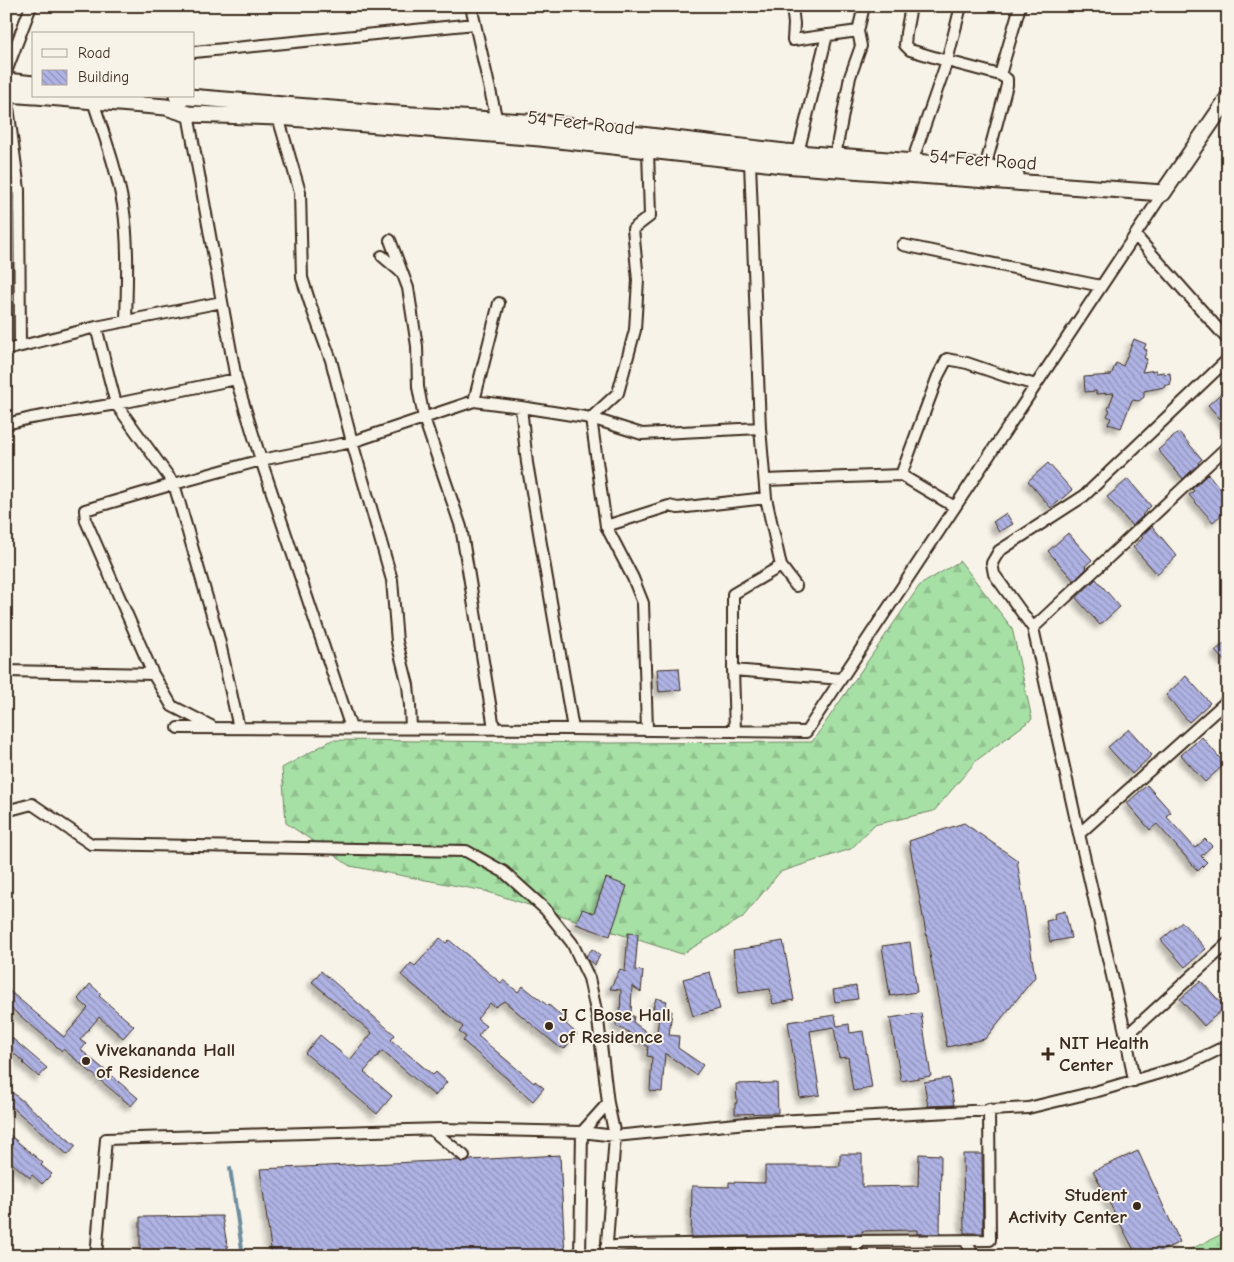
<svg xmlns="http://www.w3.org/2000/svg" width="1234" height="1262" viewBox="0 0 1234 1262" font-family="'Comic Neue',sans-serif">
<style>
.grass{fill:url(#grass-tufts);stroke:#708562}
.forest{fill:url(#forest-firs);stroke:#708562}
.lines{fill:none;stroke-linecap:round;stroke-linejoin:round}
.stream{stroke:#6e8d9d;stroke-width:4}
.building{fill:url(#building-back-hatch);stroke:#3b2a1e;filter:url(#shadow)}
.street-casing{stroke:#3b2a1e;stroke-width:14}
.secondary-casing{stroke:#3b2a1e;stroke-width:19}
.street{stroke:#f7f3e8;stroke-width:10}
.secondary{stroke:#f7f3e8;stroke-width:15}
.poi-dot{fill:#3b2a1e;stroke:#f7f3e8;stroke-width:2}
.labels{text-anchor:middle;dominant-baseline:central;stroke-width:4;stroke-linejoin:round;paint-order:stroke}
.street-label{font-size:19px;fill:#3b2a1e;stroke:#f7f3e8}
.poi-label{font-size:19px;font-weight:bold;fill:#3b2a1e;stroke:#f7f3e8;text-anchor:start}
</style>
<defs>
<pattern id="grass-tufts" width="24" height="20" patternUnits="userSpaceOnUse" patternTransform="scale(1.25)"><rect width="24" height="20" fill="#a6e0a5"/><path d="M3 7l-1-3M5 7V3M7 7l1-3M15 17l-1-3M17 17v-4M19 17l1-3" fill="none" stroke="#90c08e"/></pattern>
<pattern id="forest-firs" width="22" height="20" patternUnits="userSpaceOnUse" patternTransform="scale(1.25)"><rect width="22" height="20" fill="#a6e0a5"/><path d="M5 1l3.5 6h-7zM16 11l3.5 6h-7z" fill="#90c08e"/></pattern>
<pattern id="building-back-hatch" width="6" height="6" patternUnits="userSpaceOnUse" patternTransform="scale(1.25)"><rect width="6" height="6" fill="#afb3e4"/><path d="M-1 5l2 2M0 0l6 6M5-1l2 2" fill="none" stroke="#9092b8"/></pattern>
<filter id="shadow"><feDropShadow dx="-4.5" dy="4.5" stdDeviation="2.5" flood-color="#0004"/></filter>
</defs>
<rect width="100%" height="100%" fill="#f7f3e8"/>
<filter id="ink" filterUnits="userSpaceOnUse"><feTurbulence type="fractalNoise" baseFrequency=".02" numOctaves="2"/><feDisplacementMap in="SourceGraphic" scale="10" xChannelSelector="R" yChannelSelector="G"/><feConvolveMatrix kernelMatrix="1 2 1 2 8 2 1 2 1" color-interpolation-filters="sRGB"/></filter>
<g filter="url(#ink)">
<path class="grass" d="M1228,1231V1256H1177Z"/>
<path class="forest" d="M960,561L1012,628L1032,719L977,760L934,811L874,825L851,849L780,872L742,918L682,954L485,891L350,866L286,823L282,768L332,740L608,743L812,742L920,585Z"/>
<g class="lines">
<path class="stream" d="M230,1168L243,1256"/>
</g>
<path class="building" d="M1134,339L1146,344L1144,349L1147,350L1144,358L1147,359L1142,372L1156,370V373L1164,372V374L1170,373L1171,384L1164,386L1165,387L1144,391V397L1139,401L1132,400L1121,428L1108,424L1111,418L1107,416L1110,410L1108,409L1114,393L1096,394V391L1085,392L1084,377L1111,375L1116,363L1123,366Z
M1228,387V428L1208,405Z
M1179,432L1202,459L1198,463L1199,464L1183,479L1158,450Z
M1048,463L1072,490L1051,508L1028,481Z
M1208,474L1228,498V509L1213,522L1189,495L1194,491L1192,489Z
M1128,479L1151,506L1142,515L1143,516L1132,526L1107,497Z
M1006,513L1013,524L999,532L993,522Z
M1152,526L1177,556L1157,574L1133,547L1143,538L1141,536Z
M1068,533L1092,560L1085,566L1087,568L1074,581L1048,551Z
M1096,579L1120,607L1100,625L1076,598Z
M1228,640V665L1215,651Z
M679,668L681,690L659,692L657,669Z
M1186,676L1210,703L1189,722L1166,695Z
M1129,729L1152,755L1132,774L1108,747Z
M1202,737L1225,764L1205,782L1181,755Z
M1147,785L1171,812L1166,816L1195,848L1205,839L1212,846L1201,856L1207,862L1198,871L1157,824L1150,830L1127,803Z
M964,823L1017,860L1035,977L985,1039L947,1047L909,841Z
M606,878L627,886L610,936L576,924L582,909L594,913Z
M1065,911L1071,938L1050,942L1046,921L1055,919L1054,914Z
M1182,922L1206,949L1185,967L1161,940Z
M628,933L638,934L635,970L643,971L641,992L632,986L631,1016H634L633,1022L656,1039L660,1010L653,1008L656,998L667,1001L664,1011H672L669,1035L679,1036L678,1048L703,1065L696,1075L665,1053L662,1092L650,1091L652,1057L647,1056L648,1047L627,1031L616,1026L617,1014H620L621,990L610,989L620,969L625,972Z
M440,938L446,943L449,940L501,983L503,980L518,992L523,986L548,1006L549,1005L568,1022L566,1024L577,1034L564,1049L561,1047L560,1048L504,1001L495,1007L490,1003L477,1019L486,1026L478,1036L534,1083L535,1081L544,1088L533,1101L463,1041L466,1037L459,1032L463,1027L401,975L411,963L415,966Z
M783,941L794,1000L773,1004L770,989L739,993L733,950L762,946L761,945Z
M910,942L917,992L890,996L882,946Z
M592,949L600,955L595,965L588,960L586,956Z
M321,971L395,1035L391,1040L433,1075L436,1072L447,1082L435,1096L382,1051L364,1072L392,1096L377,1114L305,1053L320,1035L350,1060L372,1033L312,982Z
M710,972L720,1009L693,1016L683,979Z
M1201,981L1225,1007L1204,1026L1180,999Z
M90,984L101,994L99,996L134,1026L123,1038L99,1017L80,1040L86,1044L81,1050L138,1098L131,1106L63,1049L62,1051L6,1004V988L64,1037L88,1008L78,999Z
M856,986L858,999L835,1002L833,990Z
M921,1013L931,1076L901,1081L890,1018Z
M835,1015L837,1026L849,1024L850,1033L863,1031L872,1088L853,1091L848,1057L839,1058L834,1027L810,1031L820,1095L800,1098L788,1022Z
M6,1033L47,1068L39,1077L23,1063L24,1062L6,1047Z
M949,1078L954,1105L928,1106L924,1082Z
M777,1083L778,1113L735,1114V1103H737L736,1084Z
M6,1087L76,1146L68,1155L6,1102Z
M6,1132L43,1163L41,1165L52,1174L42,1184L32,1175L30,1178L6,1158Z
M1138,1151L1180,1242L1150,1256H1137L1093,1171Z
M840,1154H862V1187L918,1186L919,1154L941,1155L940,1234H917V1230L862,1231V1234L691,1237L692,1186L729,1187V1182L765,1183V1166H840Z
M963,1154H982L983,1233H964Z
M560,1155L565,1256H272L260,1169L458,1160L463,1163L467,1162L470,1160Z
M222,1216L229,1256H140V1217Z"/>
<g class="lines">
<defs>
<path id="street" d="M471,6L497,121L496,125
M792,6L794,24L793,40L858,31L864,6
M911,6L906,33L905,45L910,50L947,61L961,6
M194,52L475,24
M6,72L31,6
M1000,75L1020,6
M6,92L19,190L20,346
M93,101C104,135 117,170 123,205C129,243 127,283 126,321
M188,114L236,379L261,460L351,728
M278,117L300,192L302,278L311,306L331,360L352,442L392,580L397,642L408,685L410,706L411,728
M798,153L827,35
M835,156L850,77L861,46L858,31
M750,162L760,428L766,498L781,566L796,586
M912,162L947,61L1000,75L1007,79V85L985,168
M1135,235L1228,340
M390,240L408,288L417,346L418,387L424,418L461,527L494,728
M903,245L1101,286
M382,256L402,273
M96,327L116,404L174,484L85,510L86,521L153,674L172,706L211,726
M6,350L96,327L222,302
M474,401L521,407L591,418L642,434L760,428
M521,407L527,463L573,729
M6,424L31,418L116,404L236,379
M901,475L938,376L947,359L967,363L1005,376L1036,385
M765,480L901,475L955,507
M606,526L669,506L678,508L766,498
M1033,628L1228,446
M733,670L841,679
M6,671L153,674
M178,728L573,729L806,732L1163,193
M239,728L219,639L174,484L261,460L352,442L474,401L499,303
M647,730L643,603L633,578L606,526L591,418L618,393L635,330L638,280L633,229L650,216L648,150
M735,731L733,670V594L781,566
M6,811L32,804L91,844L466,851L504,872L545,909L572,943L589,978L598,1020L608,1103L615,1136L606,1256
M1079,834L1228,700
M1126,1036L1228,943
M1134,1081L1126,1036L1079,834L1033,628L994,574L992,563L999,551L1084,496L1228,359
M432,1130L464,1156
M965,1240L974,1256
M606,1247L626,1245L858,1241
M96,1256L106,1139L441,1129L582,1132L615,1136L757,1122L1028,1108L1098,1091L1187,1065L1228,1045
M580,1256L582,1132L608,1103
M855,1256L858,1241L990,1240L989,1109"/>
<path id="secondary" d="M6,81L34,84
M6,94L34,96
M36,96L166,107L188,114L278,117L540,138L783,165L1163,193L1228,98
M177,96L381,113L540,123L785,152L991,168L1016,175"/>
</defs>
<use href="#street" class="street-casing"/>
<use href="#secondary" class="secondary-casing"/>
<use href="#street" class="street"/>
<use href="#secondary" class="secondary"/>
</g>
</g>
<g class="poi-dot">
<circle cx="549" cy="1026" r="5"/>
<path d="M1045.5 1046.5h5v5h5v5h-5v5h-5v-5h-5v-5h5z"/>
<circle cx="86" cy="1061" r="5"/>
<circle cx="1137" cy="1206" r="5"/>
</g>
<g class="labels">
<g class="street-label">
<text transform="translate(581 123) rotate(6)">54 Feet Road</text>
<text transform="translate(983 160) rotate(4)">54 Feet Road</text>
</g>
<g class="poi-label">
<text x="559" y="1015">J C Bose Hall<tspan x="559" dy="22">of Residence</tspan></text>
<text x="1059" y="1043">NIT Health<tspan x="1059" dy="22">Center</tspan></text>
<text x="96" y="1050">Vivekananda Hall<tspan x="96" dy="22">of Residence</tspan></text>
<text x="1127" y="1195" text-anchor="end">Student<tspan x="1127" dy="22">Activity Center</tspan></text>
</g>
</g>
<rect width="1234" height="1262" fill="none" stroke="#f7f3e8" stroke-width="25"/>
<rect x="12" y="12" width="1209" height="1237" fill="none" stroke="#3b2a1e" stroke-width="2" filter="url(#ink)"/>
<rect x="32" y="32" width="162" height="65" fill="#f7f3e8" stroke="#aca397"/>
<rect x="42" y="49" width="25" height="8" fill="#f7f3e8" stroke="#aca397"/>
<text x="78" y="58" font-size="15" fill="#3b2a1e">Road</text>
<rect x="42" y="70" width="25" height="15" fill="url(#building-back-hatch)" stroke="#aca397"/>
<text x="78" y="82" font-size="15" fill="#3b2a1e">Building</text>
</svg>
